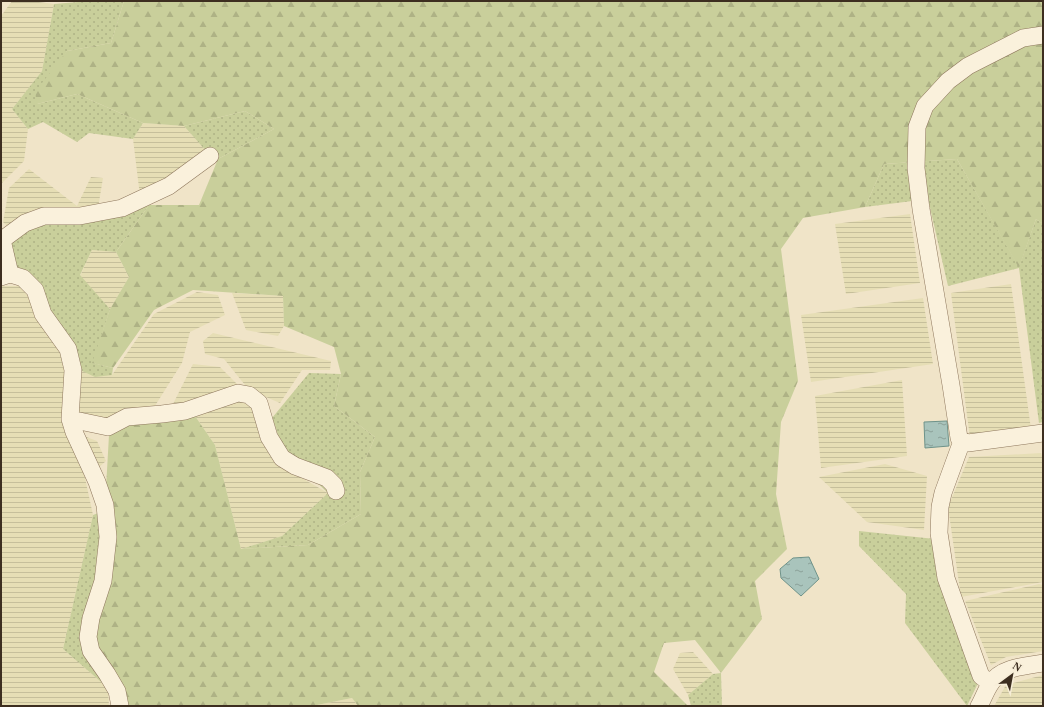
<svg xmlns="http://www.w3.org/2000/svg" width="1044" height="707" viewBox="0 0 1044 707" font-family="'Times New Roman',serif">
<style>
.farmland{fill:url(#farmland-rules)}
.grass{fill:url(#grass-dots)}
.forest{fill:url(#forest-firs)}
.water{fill:url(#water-ripples);stroke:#6f938a}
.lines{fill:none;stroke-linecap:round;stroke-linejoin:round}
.minor-casing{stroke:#8d765c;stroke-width:18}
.minor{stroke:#faf1dc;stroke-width:17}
</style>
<defs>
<pattern id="farmland-rules" width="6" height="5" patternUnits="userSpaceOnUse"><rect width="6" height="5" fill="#e6deb5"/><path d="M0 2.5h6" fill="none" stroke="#c6bf9b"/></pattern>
<pattern id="grass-dots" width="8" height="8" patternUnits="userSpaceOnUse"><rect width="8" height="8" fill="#c9cf9b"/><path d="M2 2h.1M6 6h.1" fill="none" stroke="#aeb285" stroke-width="1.8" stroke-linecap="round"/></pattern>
<pattern id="forest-firs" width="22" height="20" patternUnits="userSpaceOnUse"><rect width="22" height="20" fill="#c9cf9b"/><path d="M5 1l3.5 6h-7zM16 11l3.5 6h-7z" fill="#aeb285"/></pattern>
<pattern id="water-ripples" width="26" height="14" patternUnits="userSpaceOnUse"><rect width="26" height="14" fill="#a9c4bc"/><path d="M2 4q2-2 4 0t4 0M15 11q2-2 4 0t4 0" fill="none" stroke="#8ba098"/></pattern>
</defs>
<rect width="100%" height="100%" fill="#f0e4c8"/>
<path class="farmland" d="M12,1H31L54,4L42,71L12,109L28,129L24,161L1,184V16Z
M143,123L184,126L207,152L140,196L133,139Z
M29,169L77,206L91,177L103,178L98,208L9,228L3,222L9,188Z
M910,214L920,283L846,294L835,224Z
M92,250L116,252L129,277L110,309L80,276Z
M1011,284L1031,429L970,438L951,293Z
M1,286H19L29,297L67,359L84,473L93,515L63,649L108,688L109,706H1Z
M197,292L218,295L225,315L190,332L182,363L153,409L109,422L77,414L78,369L112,375L154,314Z
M232,293L283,296L284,326L278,336L246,330Z
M923,298L933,364L811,382L801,315Z
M213,333L331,361L330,370H302L280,403L249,390L224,359L205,354L203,341Z
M193,364L220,367L242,389L171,408Z
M902,380L907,456L821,468L815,396Z
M240,397L254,404L279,465L328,493L282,536L241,549L215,445L195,416Z
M81,435L97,441L106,461L97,469Z
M1041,453L1043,459V582L961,597L948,507L969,457Z
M885,464L927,476L924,530L867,522L819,477Z
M1039,584L1043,585V651L1006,657L991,665L965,601Z
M693,652L713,674L688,695L673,669L680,653Z
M1043,675V706H994L1006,685Z
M352,698L358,706H312Z"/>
<path class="grass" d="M90,1H124L111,43L67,51L37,104L77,94L143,123L133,139L89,133L77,142L43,122L28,129L12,109L42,71L54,4Z
M245,111L274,129L218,159L207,152L184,126Z
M957,159L1019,267L1036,219L1043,224V422L1039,423L1019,268L948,286L928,199L865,207L884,164Z
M149,205L116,252L92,250L80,275L110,309L93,363L113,368L112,375L95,377L78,369L17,271L7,242L34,224L82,221Z
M309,373L341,374L334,406L375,437L360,472L361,514L308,545L241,549L282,536L328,493L284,452L272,418Z
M101,512L108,688L63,649L93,515Z
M859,531L935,539L979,681L967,706L905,623L906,594L859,546Z
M721,673L722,706H691L688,695L713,674Z"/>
<path class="forest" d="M124,1H1043V224L1036,219L1019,268L957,159L884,164L865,207L803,218L781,249L798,381L781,422L776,494L787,549L755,581L762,619L721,673L695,640L664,643L654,672L688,706H358L352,698L312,706H123L95,647L106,488L109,435L130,421L195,416L215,445L241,549L308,545L361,514L360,472L375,437L334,406L341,374L334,347L284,326L283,296L193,290L154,310L113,368L92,363L110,309L129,277L116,252L149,205H199L218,159L274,129L245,111L184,126L143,123L77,94L37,104L35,92L67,51L111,43Z"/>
<path class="water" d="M947,421L949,446L925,448L924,422Z
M809,557L819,579L801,596L781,578L780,569L793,558Z"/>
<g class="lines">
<defs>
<path id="minor" d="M1043,35L1023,38L968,66L948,81L925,106L917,127L916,168L921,209L951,385L959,438L962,441L968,443L1043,433
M10,274L2,240L25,223L44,216H80L122,208L169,186L210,156
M1,277L10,274L23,278L35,290L43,314L68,349L73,370L70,419L74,432L97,482L105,505L108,537L103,581L91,618L88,637L91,651L107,674L117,691L120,706
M70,419L108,427L127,417L162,414L185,411L238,393L249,395L259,403L269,437L282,458L295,466L327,478L334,485L336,491
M962,441L943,493L940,507L939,533L946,578L981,676L990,683
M979,706C983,699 986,690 991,683C1001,667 1026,666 1043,663"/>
</defs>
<use href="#minor" class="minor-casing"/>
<use href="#minor" class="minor"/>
</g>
<rect width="1044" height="707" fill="none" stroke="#3d2e20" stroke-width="4"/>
<g transform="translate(1012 675) rotate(32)" stroke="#f7eed8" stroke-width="3" paint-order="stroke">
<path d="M0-3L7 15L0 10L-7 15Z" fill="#3d2e20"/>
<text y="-6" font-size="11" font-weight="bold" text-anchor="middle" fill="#3d2e20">N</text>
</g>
</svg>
